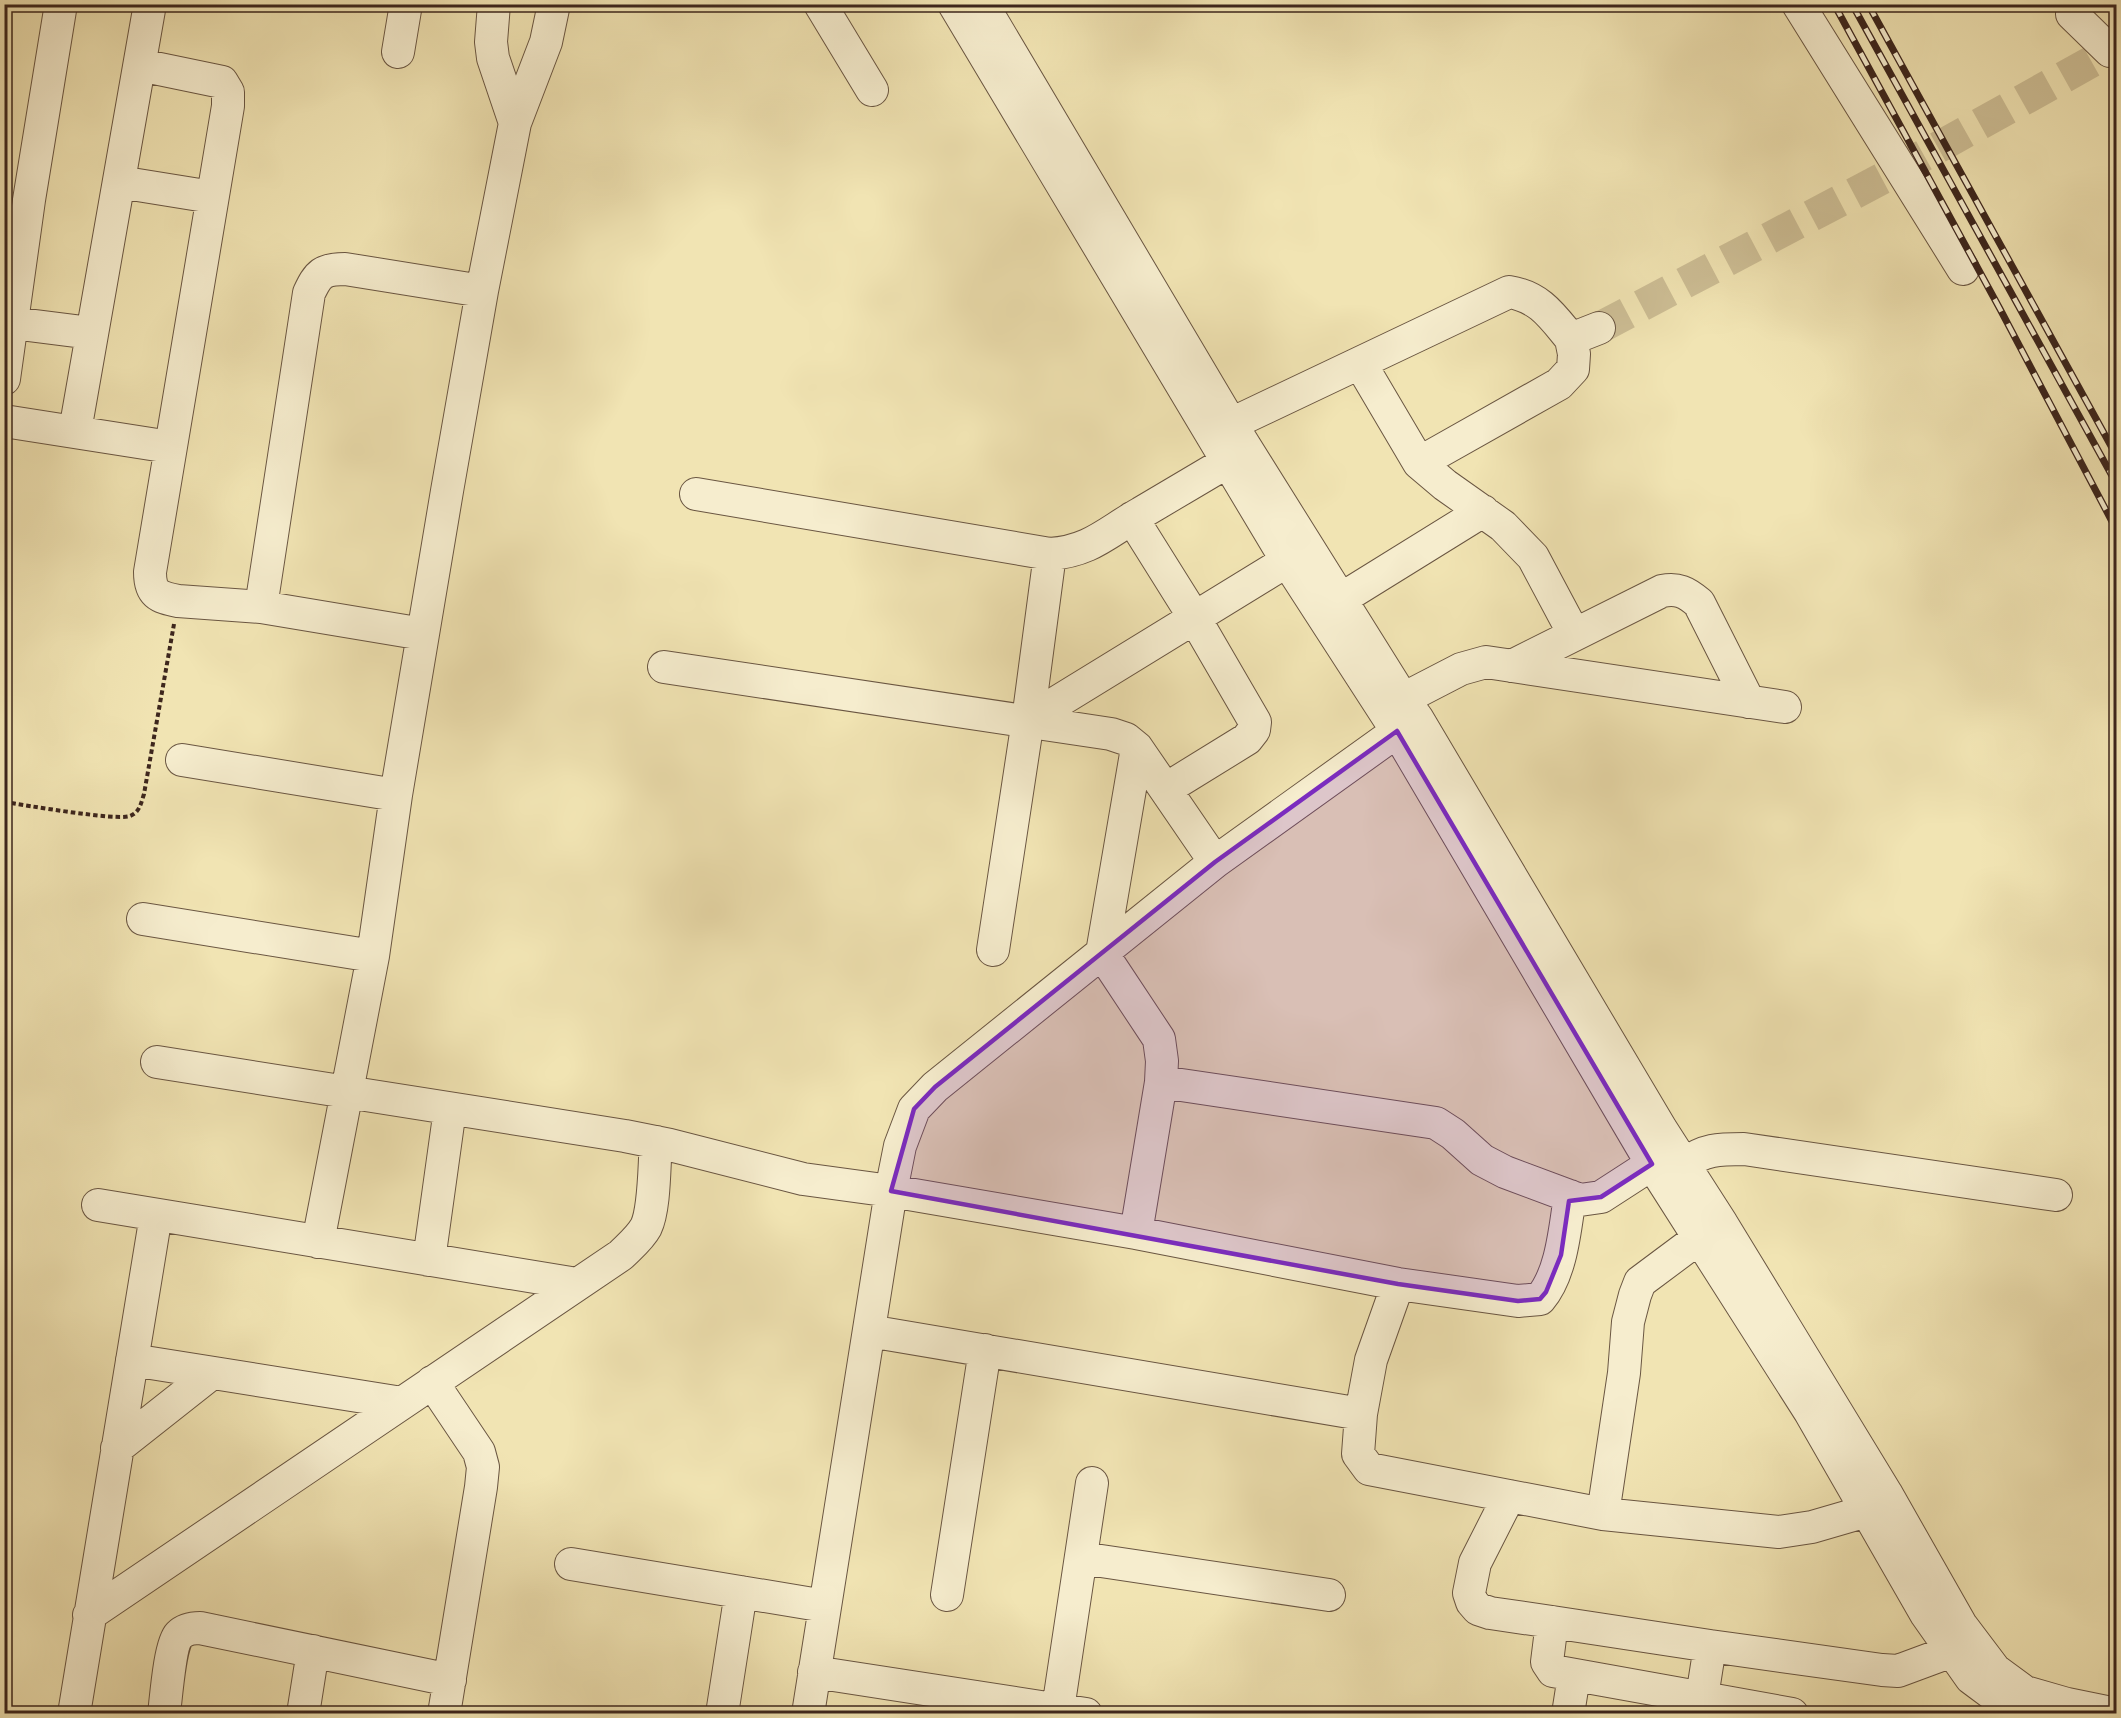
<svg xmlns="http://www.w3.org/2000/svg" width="2121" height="1718" viewBox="0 0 2121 1718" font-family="'IM FELL DW Pica',serif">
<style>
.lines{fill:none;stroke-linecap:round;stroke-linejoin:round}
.minor-tunnel{stroke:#cdbe95;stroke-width:32;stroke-dasharray:32 16;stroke-linecap:butt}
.minor-casing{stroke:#6a5642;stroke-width:34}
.path{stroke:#3d261d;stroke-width:4;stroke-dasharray:4.5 3;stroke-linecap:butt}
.minor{stroke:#f6edce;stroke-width:32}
.rail-casing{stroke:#3d261d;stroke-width:7}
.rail{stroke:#f6edce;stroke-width:4.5;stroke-dasharray:14;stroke-linecap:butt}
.marked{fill:#7b2cbf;fill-opacity:0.2;stroke:#7b2cbf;stroke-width:4.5;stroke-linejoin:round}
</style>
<rect width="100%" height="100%" fill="#f1e4b3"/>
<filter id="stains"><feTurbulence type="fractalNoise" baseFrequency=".00333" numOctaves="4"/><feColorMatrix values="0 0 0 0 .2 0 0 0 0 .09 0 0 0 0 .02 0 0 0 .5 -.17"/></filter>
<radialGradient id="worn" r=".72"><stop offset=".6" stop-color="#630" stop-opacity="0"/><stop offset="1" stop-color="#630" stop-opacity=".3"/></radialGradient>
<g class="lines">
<path class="minor-tunnel" d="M1599,328L1885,177L2116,48"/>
<defs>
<path id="minor" d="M820,4L872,90
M954,4L1287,561L1397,731L1652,1164L1810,1412L1926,1614L1971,1678L2010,1707
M982,4L1231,424L1403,699L1417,718L1661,1129L1722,1224L1886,1493L1961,1625L1995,1670L2025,1692L2067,1704L2116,1714
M1798,4L1963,269
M2072,14L2110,51
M398,52L406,4
M140,65L222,82L228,92V106L150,572C150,594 158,597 178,601L261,607L423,634
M515,123L546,42L554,4
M119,182L212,197
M4,322L91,333
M1360,363L1419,463L1445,485L1503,526L1533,557L1574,634
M4,379L29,200L61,4
M4,421L170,447
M1231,424L1509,292C1540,297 1552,316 1571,339L1599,328
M75,431L150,4
M1419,463L1559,384L1573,369L1574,354L1571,339
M696,494L1050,554C1091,551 1107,532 1141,513C1175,493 1210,472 1244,452
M1132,518L1194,617L1255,722L1254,730L1247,739L1166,789
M1341,599L1483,511
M261,607L309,293C318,274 322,269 345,269L482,291
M1512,666L1662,591C1678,588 1686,592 1699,603L1749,702
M664,667L1111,734L1126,739L1137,748L1215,862
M1403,699L1461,669L1486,662L1785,707
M1028,720L1287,561
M182,760L396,795
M143,919L373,956
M993,950L1028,720L1050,554
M157,1062L625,1136L670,1145L803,1179L891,1191L1136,1233L1398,1284L1518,1301L1540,1299C1562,1273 1565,1228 1570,1196
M1161,1082L1436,1123L1453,1134L1482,1160L1505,1172L1580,1200L1601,1197L1652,1164
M1683,1165C1704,1149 1719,1149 1744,1149L2056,1195
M98,1205L577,1284
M1136,1233L1161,1082L1162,1061L1159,1039L1102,953L1137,748
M318,1242L373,956L396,795L447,491L482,291L515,123L493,58L491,42L494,4
M429,1260L450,1109
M1398,1284L1371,1360L1361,1414L1358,1454L1369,1469L1603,1514L1779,1532L1812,1527L1867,1511
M869,1331L1361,1414
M132,1360L402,1403
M432,1382L479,1452L483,1467L481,1487L444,1714
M117,1448L212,1373
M1509,1496L1475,1563L1469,1593L1472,1602L1478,1609L1490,1613L1552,1622L1710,1646
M1603,1514L1624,1373L1628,1322L1635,1295L1640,1282L1699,1238
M1081,1558L1329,1595
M571,1564L825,1606
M947,1595L985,1350
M89,1615L621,1255C630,1246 640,1238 646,1227C655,1208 654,1164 656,1142
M1552,1622L1547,1662L1553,1671L1792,1714
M814,1672L1086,1714
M1702,1697L1710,1646L1882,1670L1898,1671L1952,1651
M1058,1709L1092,1483
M74,1714L156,1215
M164,1714C166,1698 170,1644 179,1635C185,1629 192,1628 200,1628L450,1680
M303,1714L313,1651
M722,1714L741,1592
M808,1714L891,1191L900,1146L914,1109L935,1087L1215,862L1413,720
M1568,1714L1574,1676"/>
</defs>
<use href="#minor" class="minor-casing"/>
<path class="path" d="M4,802C25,805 116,821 130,816C140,812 141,803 144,794L174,624"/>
<use href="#minor" class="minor"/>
<defs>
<path id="rail" d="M1834,4L2000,309L2116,529
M1852,4L2116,483
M1868,4L2116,455"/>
</defs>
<use href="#rail" class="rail-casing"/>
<use href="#rail" class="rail"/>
</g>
<path class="marked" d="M1397,731L1652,1164L1601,1197L1569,1201L1561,1255L1546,1292L1540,1299L1518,1301L1398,1284L891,1191L914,1109L935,1087L1215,862Z"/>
<rect width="2121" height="1718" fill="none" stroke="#f1e4b3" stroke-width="24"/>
<rect x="6" y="6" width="2109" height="1706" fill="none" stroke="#3d261d" stroke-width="3"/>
<rect x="12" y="12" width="2097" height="1694" fill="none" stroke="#3d261d" stroke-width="1.5"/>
<rect width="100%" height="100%" filter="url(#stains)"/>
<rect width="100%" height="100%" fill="url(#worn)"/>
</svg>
